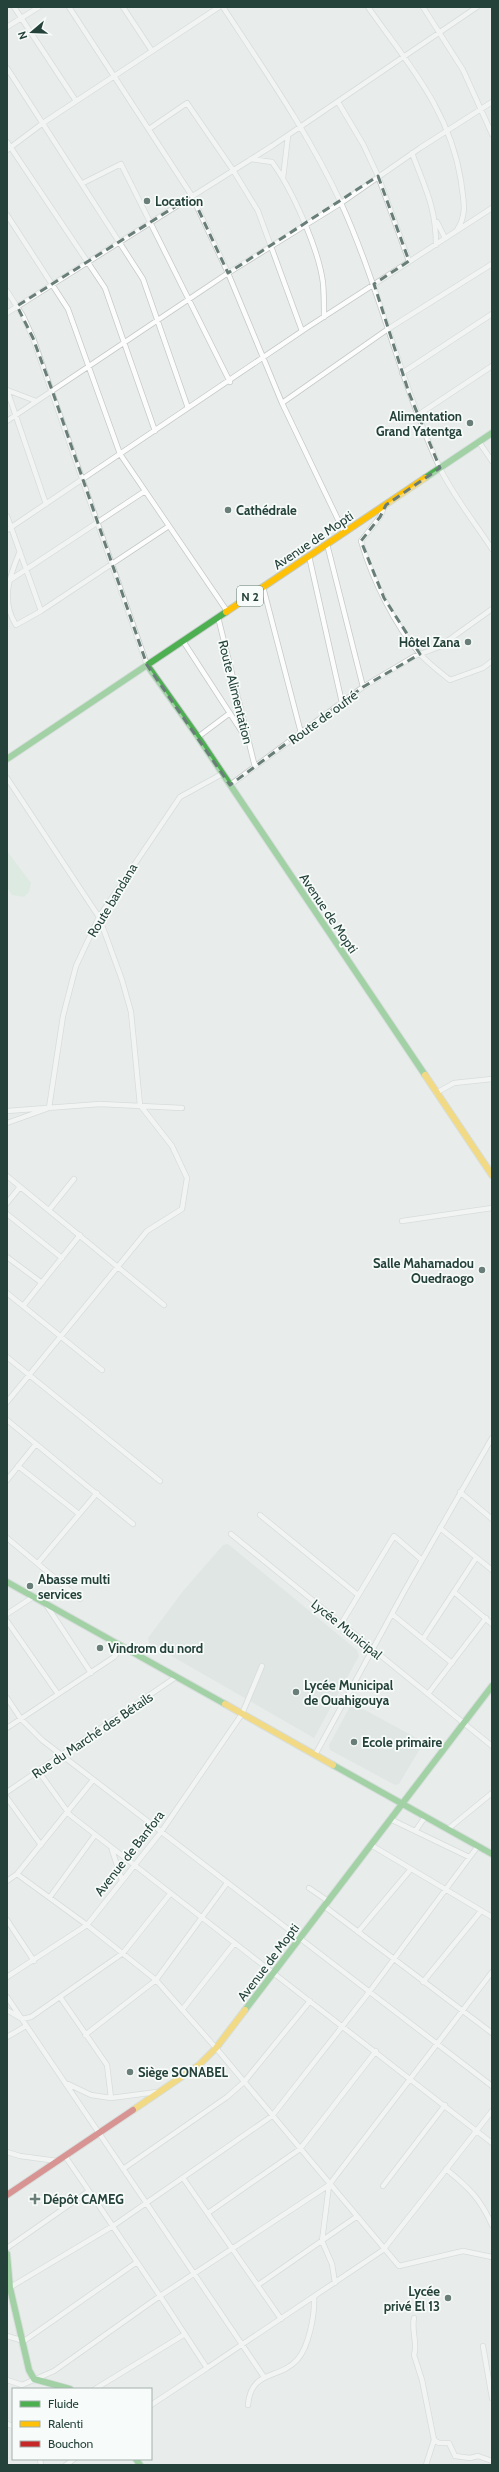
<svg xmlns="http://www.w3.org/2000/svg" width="499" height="2472" viewBox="0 0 499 2472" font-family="Cabin,sans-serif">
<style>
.built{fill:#d6dedb}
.green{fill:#d1e6d8}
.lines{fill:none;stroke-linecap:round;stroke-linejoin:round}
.street-casing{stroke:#c5cac8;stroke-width:6}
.fast-casing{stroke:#c3cbc8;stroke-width:8}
.slow-casing{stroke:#c3cbc8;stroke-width:8}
.jam-casing{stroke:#c3cbc8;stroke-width:8}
.street{stroke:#fcfcfc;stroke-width:4.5}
.fast{stroke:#4caf50;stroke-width:6}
.slow{stroke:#ffc107;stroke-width:6}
.jam{stroke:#c62828;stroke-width:6}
.marked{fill:none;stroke:#697e78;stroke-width:3;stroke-dasharray:8 5;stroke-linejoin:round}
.poi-dot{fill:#697e78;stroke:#f7fbf9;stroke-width:1.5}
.labels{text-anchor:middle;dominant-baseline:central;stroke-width:3.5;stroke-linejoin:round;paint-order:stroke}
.shield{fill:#f7fbf9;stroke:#637a73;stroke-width:1}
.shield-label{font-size:12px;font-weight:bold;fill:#24423a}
.poi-label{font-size:13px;font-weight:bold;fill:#24423a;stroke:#f7fbf9;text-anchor:start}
.street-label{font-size:13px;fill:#24423a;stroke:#f7fbf9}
</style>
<rect width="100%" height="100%" fill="#e8edeb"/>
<path class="built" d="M228,1544L357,1650L359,1656L314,1738L149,1643L148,1638L183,1591L223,1545Z
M352,1703L424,1742L399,1784L395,1785L330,1750L329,1745Z"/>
<path class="green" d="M7,851L31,883L29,892L24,897L12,895L7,888Z"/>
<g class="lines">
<defs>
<path id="street" d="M14,7L76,101
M69,7L192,196L228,273L282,403L344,532
M123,7L152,51
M223,7C265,71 309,134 341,203C380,289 400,381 439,466C451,493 476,524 492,549
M368,7C408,64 450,110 461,181C463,200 468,213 457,230
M423,7L463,70L492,134
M7,27L39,7
M7,68L143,279L188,408
M338,102L363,144L378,176L409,261
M149,129L187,103L233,170L258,211L302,331
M7,142L105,288L155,431
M7,150L43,123L219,7
M412,153C425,188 436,207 436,245
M251,159L272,162C292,189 319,250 323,283C324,294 324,306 324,317
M283,178L288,136
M83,183L121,164L230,382
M7,215L68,309L120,454L227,611
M437,222L445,238
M7,291L23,316L33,338L147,665
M7,313L272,146L477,7
M402,373L492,314
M7,390L46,504
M7,390L36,401
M282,403L388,329L492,264
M418,415L492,366
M7,421L228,273L341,203L420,148L492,102
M479,442L492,461
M385,505L380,517L361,541C372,578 394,625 420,654C429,664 440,672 450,680L483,668L492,661
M7,516L41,611
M7,530L308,327L492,208
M327,544L363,687
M20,551C10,575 0,600 16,625L41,611L169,526
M309,556L342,703
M7,582L145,491
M263,587L301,733
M218,617L255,767
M183,641L246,738
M198,737L230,713
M7,778L99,917L122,980L131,1012L140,1105L172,1146L187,1178L182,1209L147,1231L7,1402
M230,785L363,687L415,656L439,647L492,609
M436,1093L454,1083L492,1079
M7,1111L100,1104L182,1108
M7,1123L49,1108L63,1016L76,966L99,917L180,797L222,774
M7,1176L164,1305
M7,1203L20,1187
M49,1210L74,1179
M7,1214L62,1258
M402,1221L492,1208
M7,1257L42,1283
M7,1293L102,1370
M23,1306L80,1235
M7,1357L160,1481
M7,1420L133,1524
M18,1466L79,1514
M7,1480L36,1444
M460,1492L492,1519
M260,1515L358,1595
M440,1528L492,1570
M231,1534L492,1746
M7,1538L80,1599
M38,1563L97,1493
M454,1592L492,1624
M47,1606L91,1673
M7,1614L33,1597
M392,1614L452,1663
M7,1621L58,1694
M341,1624L394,1536L422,1560
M423,1639L476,1558
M428,1694L486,1618
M7,1698L21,1719L42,1740L492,2086
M7,1728L114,1657L122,1647
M315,1755L406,1588L492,1438
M39,1772L70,1815L492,2143
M7,1792L176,1677
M7,1798L41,1845
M390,1819L469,1857
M448,1829L492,1793
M416,1830L425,1817
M371,1845L492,1917
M111,1847L122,1880
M17,1874L87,1925L156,1980L216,2048L399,2266L463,2251L492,2257
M7,1881L17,1874L93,1780
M309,1888L328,1901
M50,1897L95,1835
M324,1906L492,2033
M7,1920L34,1961
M358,1932L411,1869
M7,1977L87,1925L161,1832L242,1714L262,1666
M423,1982L481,1911
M7,1997L264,2377
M60,1997L107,2065L111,2098L91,2095L68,2084
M7,2010L22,2019L31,2017L123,1953L170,1894
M182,2010L234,1944
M85,2035L156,1980L227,1883
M7,2037L26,2026
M111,2098L157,2092
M7,2152L20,2156L57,2161
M123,2169L227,2097L244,2082L310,2001
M446,2169C469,2188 480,2198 492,2225
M183,2178L281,2319
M329,2185L322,2241L332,2264L335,2283
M383,2186L445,2105
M89,2191L160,2296L329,2185L492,1972
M208,2213L300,2149L376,2051
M7,2248L89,2191L65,2156
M258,2285L356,2217
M9,2288L113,2226L272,2116L370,1991L478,1846
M414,2318C411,2330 418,2344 414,2355L422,2380L434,2440L426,2465
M7,2336L24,2341L137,2262
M483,2346L492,2398
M7,2380L22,2385L54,2371L160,2296L207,2368L383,2250L492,2111
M95,2389L185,2334
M151,2405L207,2368
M248,2405C251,2369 279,2380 297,2360C309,2347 315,2314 314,2297
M7,2424L13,2426
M434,2440L439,2443H449L455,2456L470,2458L478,2456L492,2461
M40,2459L41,2465
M66,2465L74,2459"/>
<path id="fast" d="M425,478L492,433
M147,665L198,737L425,1075
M7,759L226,612
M7,1582L225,1704
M333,1765L492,1854
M245,2010L492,1686
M7,2254L10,2288L29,2370L34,2379L70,2389
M136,2459L140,2465"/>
<path id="slow" d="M226,612L425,478
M425,1075L492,1175
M225,1704L333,1765
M133,2110L199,2065L216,2048L245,2010"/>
<path id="jam" d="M7,2195L133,2110"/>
</defs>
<use href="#street" class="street-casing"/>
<use href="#fast" class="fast-casing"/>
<use href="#slow" class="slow-casing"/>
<use href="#jam" class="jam-casing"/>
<use href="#street" class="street"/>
<use href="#fast" class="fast"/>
<use href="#slow" class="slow"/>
<use href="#jam" class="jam"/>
</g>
<path d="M0 0H499V2472H0ZM378,176L409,261L374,284L409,393L440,468L386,505L380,517L361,541L384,598L420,654L363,687L230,785L147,665L52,390L33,338L17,306L192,196L228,273Z" fill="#e8edeb" fill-opacity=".55" fill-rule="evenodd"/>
<path class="marked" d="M378,176L409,261L374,284L409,393L440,468L386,505L380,517L361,541L384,598L420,654L363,687L230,785L147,665L52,390L33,338L17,306L192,196L228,273Z"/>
<g class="poi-dot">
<circle cx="147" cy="201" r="4"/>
<circle cx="470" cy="423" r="4"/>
<circle cx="228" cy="510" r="4"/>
<circle cx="468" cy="642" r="4"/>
<circle cx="482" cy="1270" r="4"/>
<circle cx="30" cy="1586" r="4"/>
<circle cx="100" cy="1648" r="4"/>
<circle cx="296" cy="1692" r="4"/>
<circle cx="354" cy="1742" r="4"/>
<circle cx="130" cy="2072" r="4"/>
<path d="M33 2193h4v4h4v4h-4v4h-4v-4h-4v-4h4z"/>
<circle cx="448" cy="2298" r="4"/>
</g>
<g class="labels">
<rect class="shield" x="237" y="586" width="26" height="20" rx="3"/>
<g class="shield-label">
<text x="250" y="596">N 2</text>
</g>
<g class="poi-label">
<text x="155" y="201">Location</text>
<text x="462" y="416" text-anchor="end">Alimentation<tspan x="462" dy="15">Grand Yatentga</tspan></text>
<text x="236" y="510">Cathédrale</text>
<text x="460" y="642" text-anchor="end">Hôtel Zana</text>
<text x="474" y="1263" text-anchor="end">Salle Mahamadou<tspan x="474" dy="15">Ouedraogo</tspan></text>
<text x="38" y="1579">Abasse multi<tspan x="38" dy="15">services</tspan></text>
<text x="108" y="1648">Vindrom du nord</text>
<text x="304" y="1685">Lycée Municipal<tspan x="304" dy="15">de Ouahigouya</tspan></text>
<text x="362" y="1742">Ecole primaire</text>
<text x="138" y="2072">Siège SONABEL</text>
<text x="43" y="2199">Dépôt CAMEG</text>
<text x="440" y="2291" text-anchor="end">Lycée<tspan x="440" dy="15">privé El 13</tspan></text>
</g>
<g class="street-label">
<text transform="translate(313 540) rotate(-34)">Avenue de Mopti</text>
<text transform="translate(236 692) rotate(76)">Route Alimentation</text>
<text transform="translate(323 717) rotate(-36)">Route de oufré</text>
<text transform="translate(112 900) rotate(-59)">Route bandana</text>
<text transform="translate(329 913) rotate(56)">Avenue de Mopti</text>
<text transform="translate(347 1629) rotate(39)">Lycée Municipal</text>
<text transform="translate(92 1735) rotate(-34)">Rue du Marché des Bétails</text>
<text transform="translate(129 1853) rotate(-52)">Avenue de Banfora</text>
<text transform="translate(268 1962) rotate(-53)">Avenue de Mopti</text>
</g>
</g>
<rect width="499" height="2472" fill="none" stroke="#24423a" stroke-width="16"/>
<rect x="12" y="2388" width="140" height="72" fill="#f7fbf9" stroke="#a3b1ad"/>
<rect x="20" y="2401" width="20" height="6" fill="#4caf50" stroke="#a3b1ad"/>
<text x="48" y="2408" font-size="12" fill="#24423a">Fluide</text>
<rect x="20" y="2421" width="20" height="6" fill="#ffc107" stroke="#a3b1ad"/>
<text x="48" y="2428" font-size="12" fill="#24423a">Ralenti</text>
<rect x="20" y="2441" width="20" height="6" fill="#c62828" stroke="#a3b1ad"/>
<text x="48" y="2448" font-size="12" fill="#24423a">Bouchon</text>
<g transform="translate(32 32) rotate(251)" stroke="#f7fbf9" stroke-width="3" paint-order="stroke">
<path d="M0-3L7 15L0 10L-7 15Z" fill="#24423a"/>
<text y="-6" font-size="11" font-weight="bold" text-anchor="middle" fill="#24423a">N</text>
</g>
</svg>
